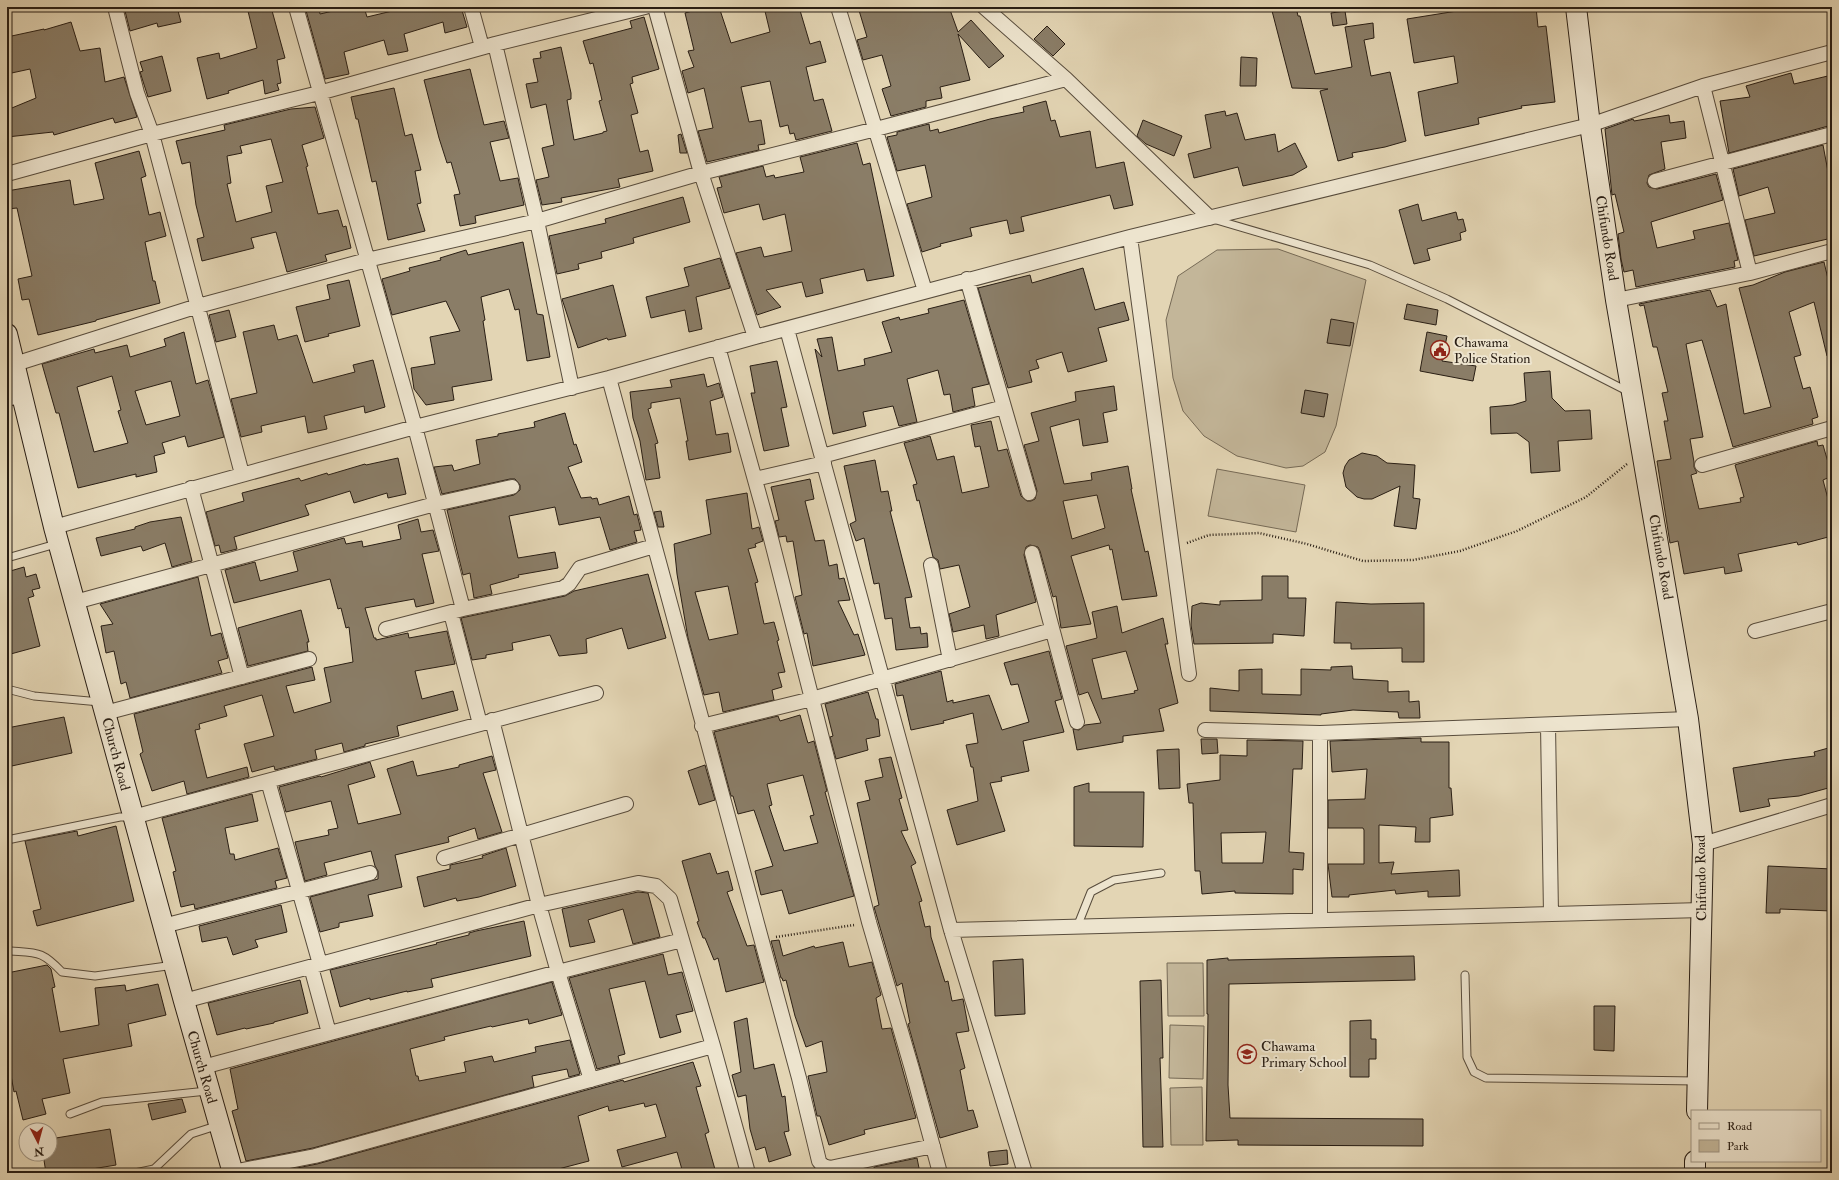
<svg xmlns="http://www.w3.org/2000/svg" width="1839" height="1180" viewBox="0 0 1839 1180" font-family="'IM FELL Double Pica',serif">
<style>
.green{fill:#c3b699;stroke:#766a56}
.building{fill:#8a7d67;stroke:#291e14;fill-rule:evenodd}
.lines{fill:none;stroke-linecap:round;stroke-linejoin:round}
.lane-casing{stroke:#584c3c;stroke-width:9}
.street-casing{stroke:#584c3c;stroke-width:16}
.secondary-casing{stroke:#291e14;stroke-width:22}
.path{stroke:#291e14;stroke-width:2.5;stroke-dasharray:1 2;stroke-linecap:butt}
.lane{stroke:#ede4ce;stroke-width:7}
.street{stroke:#ede4ce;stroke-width:14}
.secondary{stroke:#ede4ce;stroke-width:20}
.labels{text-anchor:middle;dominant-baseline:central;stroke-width:4;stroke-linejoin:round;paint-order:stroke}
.street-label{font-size:14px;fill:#291e14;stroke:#ede4ce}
.poi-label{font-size:14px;fill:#291e14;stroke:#ede4ce;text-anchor:start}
</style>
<rect width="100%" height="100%" fill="#e3d5b4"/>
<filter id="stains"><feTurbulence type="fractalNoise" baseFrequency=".005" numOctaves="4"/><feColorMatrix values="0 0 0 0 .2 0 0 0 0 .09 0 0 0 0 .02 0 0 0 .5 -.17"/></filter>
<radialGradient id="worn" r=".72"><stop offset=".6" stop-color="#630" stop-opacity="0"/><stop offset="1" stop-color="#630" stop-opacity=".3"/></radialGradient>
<path class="green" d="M1278,249L1366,280L1336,426L1325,452L1303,466L1286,468L1237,456L1204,436L1183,411L1173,378L1166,320L1178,276L1217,250Z
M1217,469L1305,485L1296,532L1208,516Z
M1167,963H1203L1204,1016H1168Z
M1170,1025L1204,1026L1203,1079L1169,1078Z
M1202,1087L1203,1145H1171L1170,1088Z"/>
<path class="building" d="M124,7H177L181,22L158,27L157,23L130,31Z
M247,7H271L285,58L277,60L281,83L277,84L279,90L265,94L263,80L228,91L229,93L207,99L197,58L219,53L220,59L257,48Z
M305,7H319L320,14L350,7H364L367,17L409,7H461L467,27L445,33L443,22L404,34L408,51L388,55L384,40L344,52L349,74L325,79Z
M707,7H719L731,43L770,32L764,7H799L810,44L820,41L826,62L806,67L814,101L823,99L832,131L796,140L794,133L790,134L788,125L780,127L770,81L741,87L749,122L761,120L765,144L758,145L759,150L707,162L698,131L713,128L704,88L688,93L682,71L694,67L688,51L694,50L685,13Z
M858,7H949L958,32L971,20L1004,56L989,68L958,34L970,80L940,87L942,98L926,101V107L891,116L882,89L891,86L882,55L863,60L857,40L867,37Z
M1271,7H1296L1298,16H1300L1315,74L1352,67L1345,27L1373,23L1374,38L1364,40L1371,76L1390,72L1406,141L1385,147L1352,153L1353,157L1338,161L1320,91L1328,89L1292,88Z
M1482,7H1536L1538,27L1546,26L1555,102L1521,106L1522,108L1478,118L1479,124L1425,136L1418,92L1458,83L1454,56L1414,63L1407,19Z
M1345,11L1347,24L1333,26L1331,13Z
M644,17L659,69L632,77L633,83L630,84L638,113L631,115L640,152L648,150L653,171L618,179L620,187L561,198L562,202L542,205L536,180L549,177L542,148L554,145L546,104L531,108L526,84L538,82L533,59L541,58L540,52L561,47L571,93V99L567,100L574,140L603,133V132L607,131L599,101L602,100L593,63L590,64L583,41L632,28L630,21Z
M71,22L80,51L100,48L105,82L124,77L137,117L115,123L113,118L54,135L53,132L7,137V110L36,98L30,69L7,74V37L44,29V30Z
M1047,26L1065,44L1053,56L1034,39Z
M162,56L171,91L148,97L140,72L143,71L140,62Z
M1241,57L1257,58L1256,86H1240Z
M470,69L484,125L504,121L509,138L490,142L500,181L518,178L524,205L475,216L476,223L460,226L454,195L460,194L451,162L447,163L439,138L424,80Z
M1791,73L1794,84L1832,75V125L1729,153L1720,101L1750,97L1746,86Z
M394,88L405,136L412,134L421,170L415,171L421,203L417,204L425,231L388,240L376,181L372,182L358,119H356L351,97Z
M1046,101L1051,121L1055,120L1060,137L1090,131L1096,168L1124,162L1133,205L1114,209L1110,195L1021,217L1024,231L1010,234L1007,220L970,228L972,236L940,244L941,246L922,252L907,204L932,197L925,165L897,171L887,137L897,135V132L929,124L930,131L938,129L939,133L990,119L1024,112L1023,107Z
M315,107L324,138L302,145L308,166L306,167L318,214L338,210L343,227L346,226L351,248L325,255L327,261L287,272L276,232L251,238L254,248L202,261L197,239L204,237L196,205L190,162L182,164L176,141L225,130L224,125L291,109ZM271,139L283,182L266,186L272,212L236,222L227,184L231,183L227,156L242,153L240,146Z
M1225,111L1226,116L1237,113L1245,140L1275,134L1278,152L1295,143L1307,167L1293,175L1243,186L1238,167L1194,178L1188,154L1211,148L1205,115Z
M1669,115L1670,123L1684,121L1686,138L1661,142L1665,169L1649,175L1647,183L1649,187L1657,189L1716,174L1723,200L1651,222L1657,248L1695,239L1693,231L1729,223L1738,260L1734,261L1735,267L1636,287L1633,270L1624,272L1621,259L1618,234L1624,232L1615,194L1612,195L1605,129L1633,119L1634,121Z
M1143,120L1182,136L1174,156L1146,144L1137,136Z
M681,134L687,153H680L678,135Z
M857,143L863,165L870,163L894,276L867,281L864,269L820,279L823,293L806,297L802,282L766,290L781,307L757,315L736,253L761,247L764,257L792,251L785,214L763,220L759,204L724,213L717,188L722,187L719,177L763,166L766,177L774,175L775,178L804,172L800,157Z
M1823,145L1832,193V238L1754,256L1745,220L1775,213L1768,187L1739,196L1733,169Z
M139,151L146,176L141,178L149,215L160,212L166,236L145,242L153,281H155L160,303L96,320V321L38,335L29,299L22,300L18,279L32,276L17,208L7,209V191L70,180L74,205L104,199L95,163Z
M683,197L690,222L633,238L634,243L601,252L602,258L578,264L579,269L557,274L549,236L606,223L605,219Z
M1418,204L1422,221L1456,212L1458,220L1463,219L1466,231L1460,233L1461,240L1427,249L1430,260L1414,264L1399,210Z
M523,242L537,314L543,315L550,357L527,361L519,309L515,310L509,289L481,297L485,320L483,321L492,380L452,387L454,400L426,405L414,389L411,368L435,364L430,337L460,331L446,301L392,315L382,279L410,271L409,268L441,260L440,258L466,250L468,255Z
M720,258L730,288L696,297L702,329L689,332L685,310L651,318L646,297L689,286L684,268Z
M1824,262L1832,296V356H1827L1814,302L1789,312L1801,355L1794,357L1803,389L1810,387L1818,417L1812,419L1813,424L1733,447L1702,340L1686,344L1703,437L1690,439L1694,462V467L1697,473L1691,475L1699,509L1741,502L1740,498L1744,497L1735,465L1738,464L1817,441L1818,446L1823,445L1832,476L1823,480L1832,514V536L1798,545L1797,542L1738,554L1742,571L1725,574L1724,567L1684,574L1678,541L1670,543L1657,461L1671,459L1664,421H1668L1662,393L1668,392L1657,347H1653L1644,305L1640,306L1639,304L1710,290L1717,307L1726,304L1744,414L1771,407L1739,288L1753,285L1785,272Z
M1083,268L1095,310L1124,302L1129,320L1098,328L1107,361L1068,372L1062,352L1036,360L1039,368L1029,371L1032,382L1008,388L978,288L1030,275L1032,283Z
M349,280L360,326L328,334L329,336L305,342L296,307L330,299L327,285Z
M613,285L626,336L608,340L607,338L578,348L562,299Z
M964,300L989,384L972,388L975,406L953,412L950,394L944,395L938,370L907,379L917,422L899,426L893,406L863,412L866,426L833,434L815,349L822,357L817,339L832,337L838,371L865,365L864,359L892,352L882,322L899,317L900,320L929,313L928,309Z
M1407,304L1438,310L1436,325L1404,319Z
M229,310L236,337L216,342L209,315Z
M1331,319L1354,323L1350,346L1327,343Z
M274,325L278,340L297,335L313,383L355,372L353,365L373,360L385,407L365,413L364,406L324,416L327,429L308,433L305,416L261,426L262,432L241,437L231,399L257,393L243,332Z
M184,332L196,384L208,380L224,437L188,447L185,436L162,443L165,453L154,456L157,472L136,477V474L78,488L59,413H56L42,364L94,349L95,353L127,345L130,357L166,346L164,339ZM112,376L121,410L118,411L128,443L94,452L77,387ZM171,381L180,416L146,425L135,391Z
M1427,332L1447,336L1442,361L1476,366L1473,381L1420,371Z
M777,361L787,407L781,408L789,446L764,451L751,393H755L750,366Z
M1550,371L1552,398L1565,411L1590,410L1592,439L1558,441L1560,471L1531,473L1529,442L1517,433L1491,434L1490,407L1513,405L1526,401L1524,373Z
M704,374L707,387L719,383L723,397L710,401L716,435L728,433L731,452L689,460L686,441H688L680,398L651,403V408L648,409L658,443L655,444L660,478L646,480L640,441L633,418L630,392L672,387L670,380Z
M1114,386L1117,410L1103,413L1108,442L1083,446L1079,419L1050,427L1064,484L1092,480L1091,473L1128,466L1132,489H1131L1145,552L1148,551L1157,596L1122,600L1112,549L1110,550L1109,545L1071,556L1091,624L1061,628L1056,596L1053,597L1040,551L1038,547L1030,545L1026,547L1024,555L1036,602L996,615L999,636L986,639L984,625L953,632L949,614L970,607L959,565L940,569L938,560L933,557L919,500L917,501L913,485L917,484L904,443L930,436L937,460L954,456L962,493L989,487L980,446L975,447L971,425L991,421L998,451L1007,449L1021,496L1027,501H1031L1035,499L1037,491L1024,445L1039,441L1031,413L1076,401L1075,392ZM1097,495L1105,528L1072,539L1063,501Z
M1305,390L1328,394L1324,417L1301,413Z
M565,413L574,445L576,444L582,462L568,467L581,498L591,497L592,499L597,498L599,505L629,496L634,515L637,514L641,530L634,531L637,542L610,550L600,517L559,525L555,507L509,516L518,558L555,552L558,568L518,575L519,577L490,585L492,594L474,598L470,573L463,575L447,510L514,495L520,490V485L515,479H510L442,494L434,467L452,465L454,471L480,464L476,440L498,436V434L535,427L534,422Z
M1362,453L1377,456L1387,463L1415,465L1413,498L1420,499L1416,529L1394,526L1400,486L1372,499H1364L1357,497L1346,487L1343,473L1345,466L1349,460Z
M398,458L406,494L388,498L387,493L354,503L350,491L305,505L309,515L234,537L237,549L221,553L219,545L215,546L206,512L244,501L242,493L299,478L301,481L327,473L328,475L365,464L366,465Z
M875,460L881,492L888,491L892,511H890L912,597L905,598L910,628L920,627L921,634L927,633L928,647L896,650L892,618L885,619L879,583L874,584L864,538L856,541L850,524L856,521L844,466Z
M810,479L814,499L805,501L815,541L824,540L829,566L837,564L839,579L844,578L850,600L838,601L854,635L858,634L865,655L813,666L807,633L804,634L795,597L802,595L793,541L787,542L786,536L779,537L775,521L779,520L771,487Z
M747,493L752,529L759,527L763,541L755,544L756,547L748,549L758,582L755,583L764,624L774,622L779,640L777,641L785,672L778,673L782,687L772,690L774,700L723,712L719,692L704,695L688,638L677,574L674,544L711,534L706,500ZM728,586L738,634L709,640L695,592Z
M661,511L664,527H658L654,512Z
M181,517L192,561L172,567L165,543L143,551L141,546L101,556L96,538L135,529V527L150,522Z
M418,519L421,532L433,530L439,551L422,554L434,603L416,607L414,599L365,608L374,638H376V640L408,633L409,638L447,631L455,664L415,671L422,699L453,691L458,710L397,726L399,736L365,744V746L344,752L342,743L315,750L317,759L275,770L274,766L252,772L244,744L274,736L262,695L224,706L227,716L199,724L200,729L195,730L207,778L247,767L249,777L187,794L184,781L152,791L140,754L143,752L134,714L312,667L315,680L286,686L294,713L331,702L324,668L353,662L349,627L346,628L341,608L338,609L330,579L234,603L225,570L255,562L260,581L298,571L293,552L344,538L346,544L362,541L363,547L401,539L398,525Z
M24,567L26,577L36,574L40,588L32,590L34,596L28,598L40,646L7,655V572Z
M648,574L666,638L628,649L622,628L586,639L587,653L559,656L550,635L512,643L513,650L486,655V658L472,660L461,618L565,596L574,591Z
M1262,576H1288V598H1306L1304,636L1273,634V643L1194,644L1191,625L1192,606L1201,603L1220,605V601L1262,600Z
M198,577L211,636L221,633L228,658L218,661L222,673L130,698L126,682L121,684L114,651L106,653L101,626L113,624L100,604Z
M1336,602L1371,604L1424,603V662H1402V648L1351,649V643H1334Z
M1117,606L1122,633L1163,618L1168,644H1165L1178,703L1159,709L1164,731L1123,736V742L1077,750L1073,729L1079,730L1085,725L1101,723L1088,692L1079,695L1066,646L1097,638L1092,612ZM1126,651L1138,690L1134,691L1135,693L1102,699L1092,659Z
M301,610L309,642H307L308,651L248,666L238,628Z
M1049,651L1062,699L1055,701L1064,732L1023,741L1029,771L1001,777L1002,781L990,783L1005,831L957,845L947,810L978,801L973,767H971L966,745L978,743L973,713L943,721L944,723L911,730L903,695L897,696L895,684L941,671L947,702L953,700V703L989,695L1002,730L1029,722L1018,684L1011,685L1004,663Z
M1352,666L1353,679L1388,681V692L1409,691V702L1419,701L1420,718H1399L1398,712L1353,710L1321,714V715L1210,711V688L1239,691V670L1262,669V694L1301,695V669L1331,670V667Z
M868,692L876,719H878L880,736L866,739L868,750L836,759L830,737L833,736L825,704Z
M800,715L807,740L808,743L814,741L827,791L825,792L854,896L789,914L782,890L761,895L755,871L773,866L754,810L738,814L733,796H731L714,732L778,716L780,721ZM803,775L814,815L810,816L818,843L784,851L769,806L772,805L767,784Z
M64,717L72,753L7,767V728Z
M1421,738V742H1449V788H1451L1453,815L1430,818V842H1415L1416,827L1379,825V863L1394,862L1391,874L1459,870L1460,896L1428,897V891L1396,894L1395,890L1349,895V897H1332L1328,864H1364V830L1363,828H1328V800L1365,799L1367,769L1332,772L1330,741Z
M1201,739H1217L1218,753L1202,754Z
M1247,740L1303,741L1302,769H1293L1289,852L1304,853L1303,870L1293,869V894L1235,893V891L1202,894L1200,871H1195L1193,803H1189L1187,784L1220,780V755L1247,756ZM1266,832L1263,863H1222L1221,833Z
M1832,747V787L1799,796L1768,799L1770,806L1740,812L1733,768L1783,760L1815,756L1814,752Z
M1179,749L1180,788L1159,789L1157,750Z
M492,756L496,770L483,773L502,832L478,839L475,828L448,837L449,842L395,855L402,887L368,895L373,916L339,923V927L320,932L310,897L378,879V871L375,866L371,851L324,863L327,875L305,881L295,842L329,835L328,830L338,828L331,801L286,812L279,787L320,776L321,777L370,762L375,777L348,785L358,824L401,814L387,769L413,761L417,776L459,767V765Z
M891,757L902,798L899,799L908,830L901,831L916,863L911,866L922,901L919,902L925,927L930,926L931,937L945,982L948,981L952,1001L963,999L969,1031L956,1033L965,1068L960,1070L968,1111L973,1110L978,1127L940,1138L908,1024L910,1023L902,983L897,986L874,907L879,905L857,803L870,800L865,781L883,777L879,759Z
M705,765L715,800L699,805L688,771Z
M1089,783V792H1144L1143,847L1074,846V787Z
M252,794L258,821L225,828L230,854H234L235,860L278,848L287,878L275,881L277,888L195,909L194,904L181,907L173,872L176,871L162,818Z
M116,826L134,901L37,926L33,911L41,909L25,841L77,831L78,836Z
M506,848L516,886L479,897L457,901L456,898L424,907L417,877L450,869V865L483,858L482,856Z
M710,853L717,874L728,871L733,890L727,892L747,946L754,945L764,982L726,992L718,958L714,960L705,938H703L697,922L699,921L682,861Z
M1768,866L1832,869V911L1780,909V913H1766Z
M638,892L648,893L660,937L633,944L623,909L588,920L595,942L570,947L562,909Z
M281,905L287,932L255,940L258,947L233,955L227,937L202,942L199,926Z
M524,921L531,956L431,979L433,987L407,992V991L370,1000V998L340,1007L330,970L437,944L436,943L469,935V933L476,931Z
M779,940L783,956L814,946L815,948L843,942L849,967L872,962L881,995L876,998L882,1029L891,1028L916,1118L864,1130L865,1134L829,1145L820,1116H817L808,1076L827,1072L822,1041L806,1047L795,1016L786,980L783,981L782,978H781L771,941Z
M663,954L668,975L682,972L693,1011L676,1015L681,1032L660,1038L645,981L609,989L625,1054L618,1056L620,1063L597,1069L569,978Z
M1414,956L1415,980L1229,984L1228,1085L1230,1118L1423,1119V1146L1238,1145V1140L1206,1141L1208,1014H1207V960L1228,958V960Z
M1023,959L1025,1014L995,1016L993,961Z
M47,965L51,969L55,987L52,988L60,1032L99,1025L95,988L125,985L126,991L158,984L166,1015L128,1024L132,1046L63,1059L70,1093L42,1099L46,1114L23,1120L16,1091L14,1092L7,1053V973Z
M300,980L308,1013L274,1022V1023L246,1029L245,1028L217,1035L208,1003Z
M1161,980L1163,1058H1160L1163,1147H1143L1140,981Z
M552,982L562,1015L529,1024L528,1019L492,1027L491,1026L444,1037L445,1040L410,1049L416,1076H418L419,1081L466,1072L464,1062L492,1056L494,1062L536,1052L535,1047L570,1040L580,1074L569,1077L567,1069L532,1076L534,1087L313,1148L246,1161L232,1111L238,1109L230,1069Z
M1594,1006H1615L1614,1051L1594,1050Z
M747,1018L754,1069L774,1064L782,1097L785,1096L789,1131L784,1132L791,1155L769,1162L765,1147L756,1150L750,1129L746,1095L738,1097L732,1075L741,1072L734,1022Z
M1371,1020V1039H1376V1059H1369V1077H1350V1021Z
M693,1062L701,1086L696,1087L709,1132L705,1134L716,1173H683L677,1152L622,1167L617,1150L666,1137L656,1104L645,1107L644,1103L609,1111L608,1106L578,1116L589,1161L543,1173H361L360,1170L347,1173H272L317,1164L623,1080L624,1082Z
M182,1099L186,1112L152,1120L148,1104Z
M110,1129L116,1165L68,1173H46L43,1154H50V1139Z
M1007,1150L1008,1164L990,1166L988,1152Z
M917,1158L920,1173H875L874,1167Z"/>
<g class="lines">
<defs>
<path id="lane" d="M1213,219L1370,265L1447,299L1629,392
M7,558L56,544
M7,689L34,696L100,702
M7,840L120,817H132
M1077,927L1091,892L1114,880L1161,873
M11,951C38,953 42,951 62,972L95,976L174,965
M1465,975L1467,1057L1474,1072L1486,1078L1696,1081
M70,1114L102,1102L207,1091
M135,1173L154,1169L191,1134L219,1125"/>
<path id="street" d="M115,7L137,93L152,134L242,474
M296,7L415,427L463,609
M471,7L482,47
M655,7L701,173L755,337
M838,7L925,291
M984,7L1066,79L1210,218
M495,44L537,221L572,388
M1703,86L1750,273
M7,174L152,134L319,93L495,44L645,7
M1655,181L1832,134
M1130,237L1189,674
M967,279L1029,493
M1616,300L1750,273L1832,251
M787,329L951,930L1025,1173
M718,347L767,523L869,922L912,1069L940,1173
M15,364L198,306L367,260L537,221L701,173L876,129L1066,79
M609,378L799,1078L819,1161L823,1166L830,1168L933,1146
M7,399L23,395
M822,456L1004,407
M1702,465L1832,428
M755,479L824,463
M191,488L242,677
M54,527L415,427L609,378L755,337L1130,237L1590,125L1703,86L1832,52
M1032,553L1077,722
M931,565L950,660
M75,602L435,504L512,487
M451,613L480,724
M386,629L463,609L563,588L569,584L580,568L654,546
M1755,631L1832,611
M105,713L309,659
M1548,725L1551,914
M702,726L812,699L1052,630
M1205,730L1320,733L1688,719
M1320,733V920
M268,781L320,964
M133,817L596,693
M1703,844L1832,805
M444,858L626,804
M163,926L370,873
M951,930L1702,910
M311,967L329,1033
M184,1001L539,905L638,883L656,886L670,899L713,1046L748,1173
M203,1067L558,972L539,905L492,720
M591,1080L558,972L682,940
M232,1172L315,1156L713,1046"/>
<path id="secondary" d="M1576,7L1590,125L1616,300L1688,719L1703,844L1697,1111
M7,334L54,527L184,1001L233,1173
M1695,1173V1161"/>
</defs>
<use href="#lane" class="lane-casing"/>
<use href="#street" class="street-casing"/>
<use href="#secondary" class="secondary-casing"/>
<path class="path" d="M1187,543L1209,535L1259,533L1307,544L1363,561L1413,560L1460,551L1517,531L1586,497L1627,464
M776,937L854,925"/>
<use href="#lane" class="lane"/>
<use href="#street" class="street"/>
<use href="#secondary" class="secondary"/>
</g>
<defs>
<symbol id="civic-ring" viewBox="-11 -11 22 22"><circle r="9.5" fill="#ede4ce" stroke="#8f2418" stroke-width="1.5"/><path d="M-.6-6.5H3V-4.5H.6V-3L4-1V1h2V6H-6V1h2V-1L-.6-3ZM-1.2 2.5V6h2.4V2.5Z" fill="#8f2418"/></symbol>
<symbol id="school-ring" viewBox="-11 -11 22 22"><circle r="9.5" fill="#ede4ce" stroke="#8f2418" stroke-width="1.5"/><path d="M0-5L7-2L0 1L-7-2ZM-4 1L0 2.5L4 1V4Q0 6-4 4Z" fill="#8f2418"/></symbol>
</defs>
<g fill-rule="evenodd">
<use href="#civic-ring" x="1429" y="339" width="22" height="22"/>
<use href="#school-ring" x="1236" y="1043" width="22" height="22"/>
</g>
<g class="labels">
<g class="street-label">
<text transform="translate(1607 238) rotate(81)">Chifundo Road</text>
<text transform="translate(1661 557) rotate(80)">Chifundo Road</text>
<text transform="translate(116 754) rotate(75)">Church Road</text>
<text transform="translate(1701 878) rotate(-91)">Chifundo Road</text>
<text transform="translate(202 1067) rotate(74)">Church Road</text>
</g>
<g class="poi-label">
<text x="1454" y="342">Chawama<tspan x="1454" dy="16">Police Station</tspan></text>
<text x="1261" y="1046">Chawama<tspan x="1261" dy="16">Primary School</tspan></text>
</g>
</g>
<rect width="1839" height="1180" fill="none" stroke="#e3d5b4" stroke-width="24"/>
<rect x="8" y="8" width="1823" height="1164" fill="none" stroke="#291e14" stroke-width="2"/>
<rect x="12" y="12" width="1815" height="1156" fill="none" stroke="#291e14"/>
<rect x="1691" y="1110" width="130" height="52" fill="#ede4ce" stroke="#9f9584"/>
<rect x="1699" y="1123" width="20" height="6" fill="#ede4ce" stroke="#9f9584"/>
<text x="1727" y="1130" font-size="12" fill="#291e14">Road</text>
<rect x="1699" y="1140" width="20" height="12" fill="#c3b699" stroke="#9f9584"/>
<text x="1727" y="1150" font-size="12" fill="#291e14">Park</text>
<g transform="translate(38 1142) rotate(174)"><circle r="19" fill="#ede4ce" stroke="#9f9584"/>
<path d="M0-3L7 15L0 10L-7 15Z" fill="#8f2418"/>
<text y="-6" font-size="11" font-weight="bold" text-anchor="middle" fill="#291e14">N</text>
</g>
<rect width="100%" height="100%" filter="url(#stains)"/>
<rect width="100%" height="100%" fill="url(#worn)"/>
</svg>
